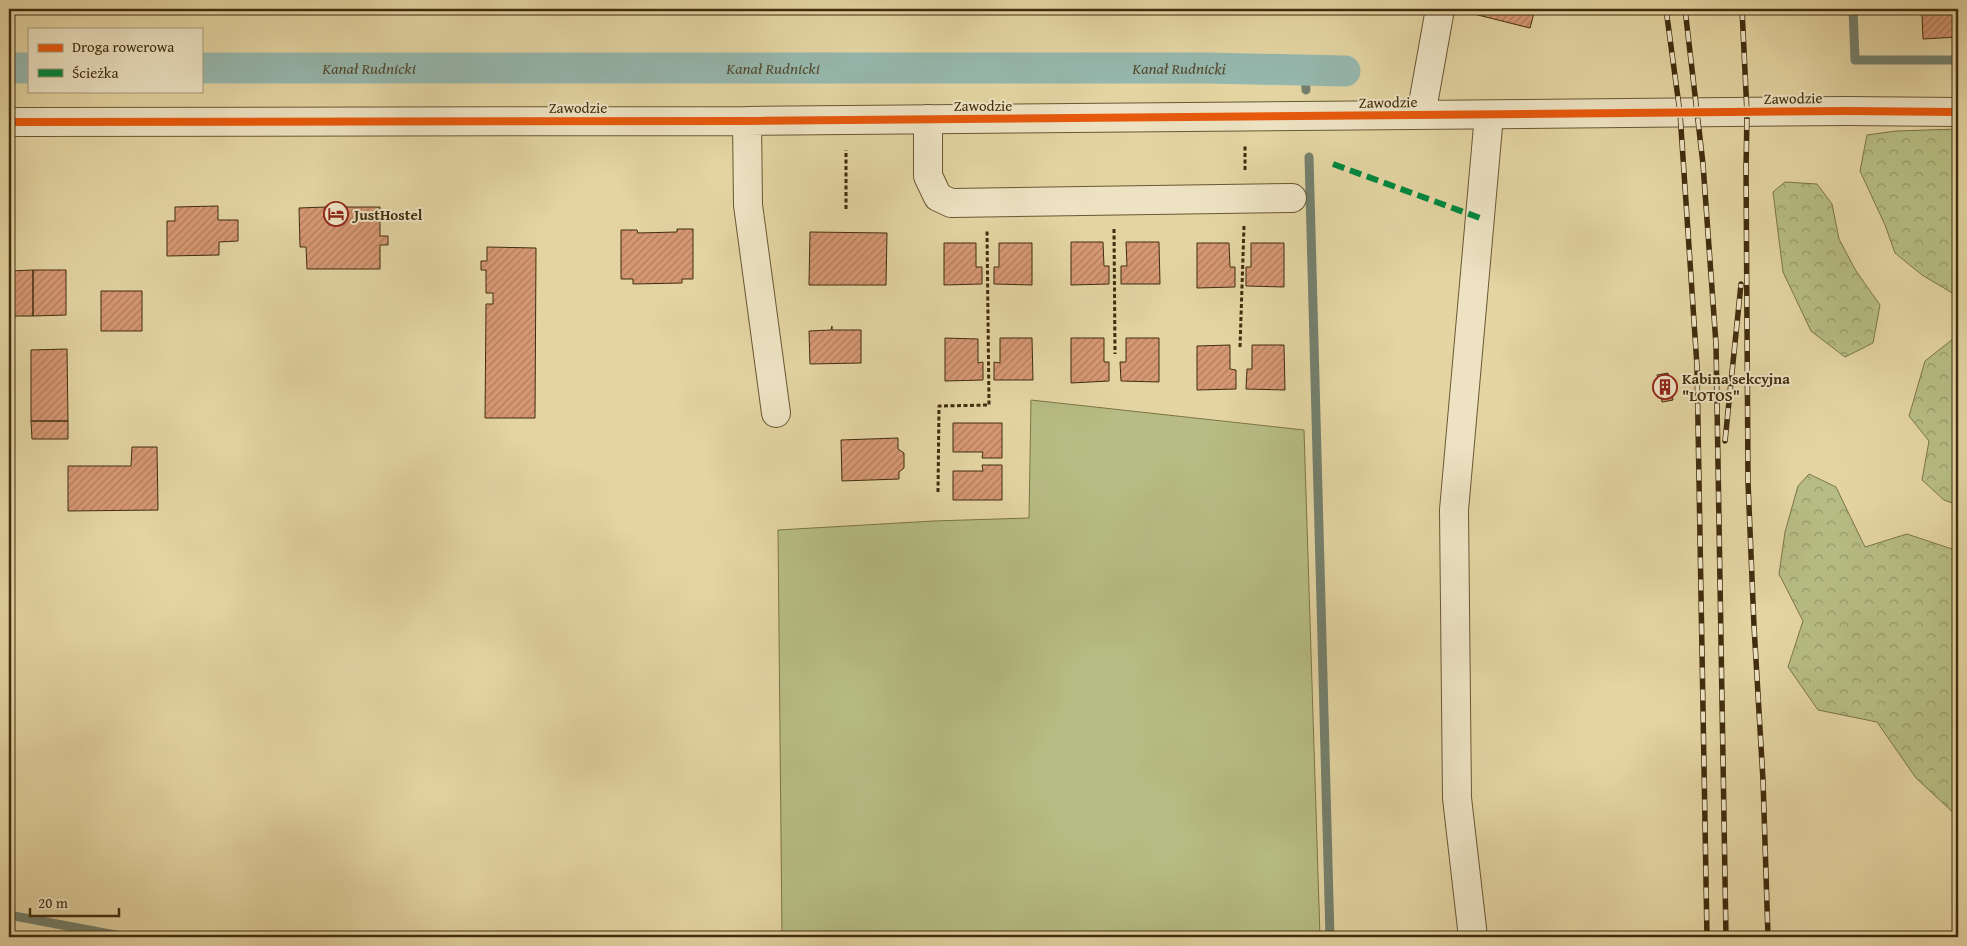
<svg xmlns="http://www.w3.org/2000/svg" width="1967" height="946" viewBox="0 0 1967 946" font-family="'Gentium Book Plus',serif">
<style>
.grass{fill:#b6bc83;stroke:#7c7448}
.forest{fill:url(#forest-crowns);stroke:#7c7448}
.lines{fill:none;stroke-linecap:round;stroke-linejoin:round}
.stream{stroke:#74806d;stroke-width:9}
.canal{stroke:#96b7ad;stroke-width:31}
.building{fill:url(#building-hatch);stroke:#412d0e}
.minor-casing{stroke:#6a5733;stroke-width:30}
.path{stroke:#412d0e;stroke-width:3;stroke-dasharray:4 2.5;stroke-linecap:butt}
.minor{stroke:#ede3c3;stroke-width:28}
.rail-casing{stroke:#412d0e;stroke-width:5.5}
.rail{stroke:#ede3c3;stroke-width:4;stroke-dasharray:11;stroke-linecap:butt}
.quiet{stroke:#00873e;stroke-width:6;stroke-dasharray:12 6;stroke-linecap:butt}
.cycleway-casing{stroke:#ede3c3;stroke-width:11}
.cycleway{stroke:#e8590c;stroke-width:8}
.labels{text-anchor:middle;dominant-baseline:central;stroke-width:4;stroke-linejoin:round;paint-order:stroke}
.street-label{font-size:15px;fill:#412d0e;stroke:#ede3c3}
.poi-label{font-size:15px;font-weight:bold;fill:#412d0e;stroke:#ede3c3;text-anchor:start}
.water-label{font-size:16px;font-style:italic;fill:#52492e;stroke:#ede3c3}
</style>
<defs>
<pattern id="forest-crowns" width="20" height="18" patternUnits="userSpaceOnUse" patternTransform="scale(1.25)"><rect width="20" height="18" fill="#b6bc83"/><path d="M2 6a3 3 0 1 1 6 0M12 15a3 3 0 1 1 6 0" fill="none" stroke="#96996a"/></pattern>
<pattern id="building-hatch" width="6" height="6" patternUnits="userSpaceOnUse" patternTransform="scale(1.25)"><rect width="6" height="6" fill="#d69873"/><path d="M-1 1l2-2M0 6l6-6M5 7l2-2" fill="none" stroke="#af7c5d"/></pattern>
</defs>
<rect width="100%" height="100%" fill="#e3d4a2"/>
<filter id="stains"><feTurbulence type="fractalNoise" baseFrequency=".004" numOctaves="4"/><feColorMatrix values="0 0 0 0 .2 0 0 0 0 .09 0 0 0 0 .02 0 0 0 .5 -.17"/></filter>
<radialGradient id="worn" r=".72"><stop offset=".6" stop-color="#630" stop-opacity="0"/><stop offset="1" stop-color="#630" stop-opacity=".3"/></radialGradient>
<path class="grass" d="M1031,400L1304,430L1320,937H782L778,530L934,521L1029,518Z"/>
<path class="forest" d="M1958,129V300L1954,294L1922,275L1895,253L1885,225L1860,171L1867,135L1896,131Z
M1785,182L1817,184L1832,204L1839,239L1856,271L1880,305L1873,343L1845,357L1811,331L1783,272L1773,192Z
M1958,335V505L1944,500L1922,480L1929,441L1909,416L1925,361Z
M1809,474L1836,487L1865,547L1907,534L1958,551V817L1916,778L1877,722L1818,710L1788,667L1803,621L1779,574L1785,532L1798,486Z"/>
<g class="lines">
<path class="stream" d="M1853,9L1855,60H1958
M1305,68L1306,90
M1309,157L1330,937
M9,915L126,937"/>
<g class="canal">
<path d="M9,68H29"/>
<path id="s1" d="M201,68H1207L1345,71"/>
</g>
</g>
<path class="building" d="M1454,9H1535L1530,28Z
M1958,12V37L1923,39L1922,14Z
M218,206V220H238V241L219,242V255L167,256V221H175V207Z
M326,207V211H342L341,207H380V236H388V245H380V269H307L306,247H300L299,208Z
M677,229H693V279H682V283L633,284V279H621V230H637L638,233L677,232Z
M810,232L887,233L886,285H809Z
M1071,242H1103L1104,266H1109V284L1071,285Z
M1126,242H1159L1160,284H1121V266H1127Z
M944,243H976V267H982V284L944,285Z
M999,243H1032V285L994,284V267H999Z
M1197,243H1229L1230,267H1235V287L1197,288Z
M1251,243H1284V287L1246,286V267H1251Z
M487,247L536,248L535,418H485L486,304H493V293H486V270H481V261H487Z
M33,270H66V315L33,316Z
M33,270V316H10V271Z
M101,291H142V331H101Z
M832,326V330H861V363L810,364L809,331L831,330Z
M945,338L978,339V363L983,362V380L945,381Z
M1000,338H1032L1033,380H994V362L1000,363Z
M1071,338H1104V362H1109V381L1071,383Z
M1126,338H1159V382L1121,381L1120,362H1126Z
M1230,345V369L1236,370V389L1197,390V346Z
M1252,345H1284L1285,390L1246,389L1247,369H1252Z
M67,349L68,421H31V350Z
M1668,373L1673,400L1662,402L1657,375Z
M31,421H68V439H32Z
M953,423H1002V458H982L983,452H953Z
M898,438V449L904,453V468L899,472V479L842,481L841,440Z
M132,447H157L158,510L68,511V466H131Z
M982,465H1002V500H953V471H983Z"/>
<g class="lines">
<defs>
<path id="minor" d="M1421,115L1440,9
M928,119V176L938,197L951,203L1292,198
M747,121L748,205L776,413
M9,122L747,121L1846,111L1958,112
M1473,937L1457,798L1454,510L1489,115"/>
</defs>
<use href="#minor" class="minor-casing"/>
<path class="path" d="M1245,170V146
M846,209V150
M1114,229L1115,354
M1240,347L1244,226
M938,492L939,406L989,405L987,231"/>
<use href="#minor" class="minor"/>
<defs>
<path id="rail" d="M1666,9L1680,113L1697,366L1707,937
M1685,9L1703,164L1716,344L1726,937
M1742,9L1747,113L1746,170
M1746,164L1748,482L1754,626L1763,780L1768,937
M1725,441L1741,284"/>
</defs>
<use href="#rail" class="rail-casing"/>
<use href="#rail" class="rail"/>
<path class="quiet" d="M1333,164L1480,218"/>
<defs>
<path id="cycleway" d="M9,122L747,121L1846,111L1958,112"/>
</defs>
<use href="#cycleway" class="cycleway-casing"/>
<use href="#cycleway" class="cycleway"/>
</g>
<defs>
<symbol id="hotel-ring" viewBox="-11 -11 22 22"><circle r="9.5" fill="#ede3c3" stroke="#8f2418" stroke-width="1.5"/><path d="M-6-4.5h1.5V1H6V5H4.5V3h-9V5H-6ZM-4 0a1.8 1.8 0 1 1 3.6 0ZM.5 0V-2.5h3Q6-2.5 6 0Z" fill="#8f2418"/></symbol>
<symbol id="building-ring" viewBox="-11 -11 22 22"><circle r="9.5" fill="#ede3c3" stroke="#8f2418" stroke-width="1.5"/><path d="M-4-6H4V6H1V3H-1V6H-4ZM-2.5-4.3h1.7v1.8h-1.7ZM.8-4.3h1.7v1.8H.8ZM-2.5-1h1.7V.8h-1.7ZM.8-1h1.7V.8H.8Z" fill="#8f2418"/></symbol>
</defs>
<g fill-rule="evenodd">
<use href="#hotel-ring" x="322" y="200" width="28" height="28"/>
<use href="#building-ring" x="1651" y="373" width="28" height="28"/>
</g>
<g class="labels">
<g class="street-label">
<text transform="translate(1793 98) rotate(-1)">Zawodzie</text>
<text transform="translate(1388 102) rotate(-1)">Zawodzie</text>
<text x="983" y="105">Zawodzie</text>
<text x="578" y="107">Zawodzie</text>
</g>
<g class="poi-label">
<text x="354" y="214">JustHostel</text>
<text x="1682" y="378">Kabina sekcyjna<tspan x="1682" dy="17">"LOTOS"</tspan></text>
</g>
<g class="water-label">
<text stroke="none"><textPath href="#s1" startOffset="168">Kanał Rudnicki</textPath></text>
<text stroke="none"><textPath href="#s1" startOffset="572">Kanał Rudnicki</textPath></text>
<text stroke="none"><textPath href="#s1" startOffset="978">Kanał Rudnicki</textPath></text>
</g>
</g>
<rect width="1967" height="946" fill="none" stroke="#e3d4a2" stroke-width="30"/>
<rect x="10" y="10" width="1947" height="926" fill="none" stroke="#412d0e" stroke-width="2.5"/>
<rect x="15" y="15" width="1937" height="916" fill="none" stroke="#412d0e"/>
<rect x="28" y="28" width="175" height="65" fill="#ede3c3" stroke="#a89a7b"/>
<rect x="38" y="44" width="25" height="8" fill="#e8590c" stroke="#a89a7b"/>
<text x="72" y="52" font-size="15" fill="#412d0e">Droga rowerowa</text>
<rect x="38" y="69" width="25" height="8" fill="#00873e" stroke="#a89a7b"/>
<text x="72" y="78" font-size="15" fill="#412d0e">Ścieżka</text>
<path d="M30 908v8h89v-8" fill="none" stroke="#412d0e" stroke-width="2.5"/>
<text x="38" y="908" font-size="15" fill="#412d0e" stroke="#ede3c3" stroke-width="4" paint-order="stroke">20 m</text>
<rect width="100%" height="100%" filter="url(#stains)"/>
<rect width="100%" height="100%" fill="url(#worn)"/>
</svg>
